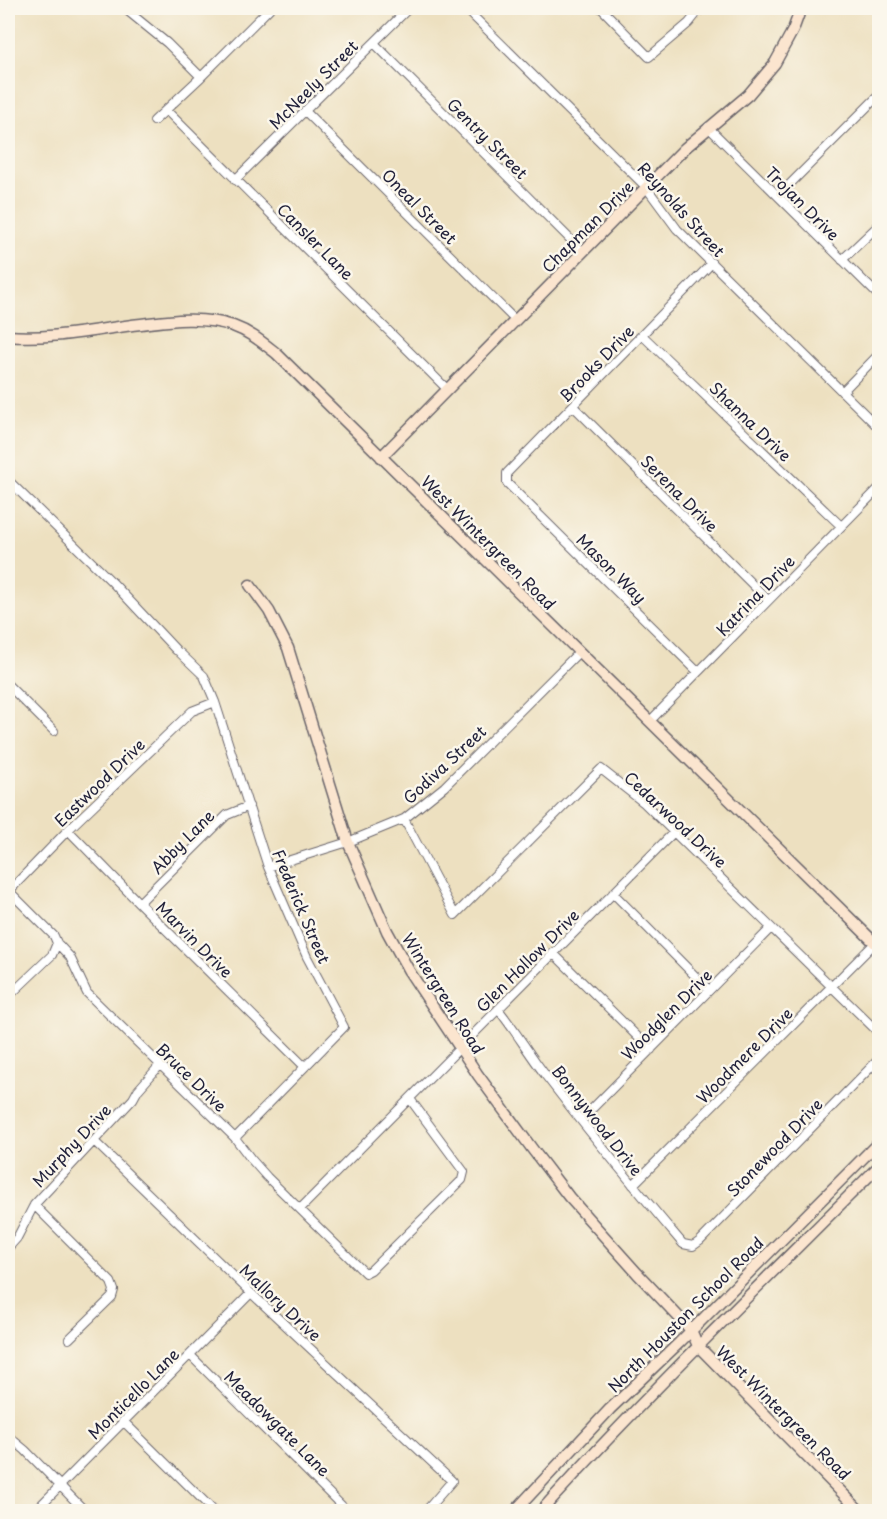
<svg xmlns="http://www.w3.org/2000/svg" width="887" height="1519" viewBox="0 0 887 1519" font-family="'Playpen Sans',sans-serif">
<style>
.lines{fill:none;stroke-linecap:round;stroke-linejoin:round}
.street-casing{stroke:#69646a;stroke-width:10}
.secondary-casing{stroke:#69646a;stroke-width:13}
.street{stroke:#fff;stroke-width:8}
.secondary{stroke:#fbe5cf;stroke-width:10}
.labels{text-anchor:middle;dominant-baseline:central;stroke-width:5;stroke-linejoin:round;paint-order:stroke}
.street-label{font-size:16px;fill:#22223b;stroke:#fbf7ec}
</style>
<rect width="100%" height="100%" fill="#fbf7ec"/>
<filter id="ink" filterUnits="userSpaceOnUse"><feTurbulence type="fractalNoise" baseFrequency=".0167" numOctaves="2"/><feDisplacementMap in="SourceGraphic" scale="12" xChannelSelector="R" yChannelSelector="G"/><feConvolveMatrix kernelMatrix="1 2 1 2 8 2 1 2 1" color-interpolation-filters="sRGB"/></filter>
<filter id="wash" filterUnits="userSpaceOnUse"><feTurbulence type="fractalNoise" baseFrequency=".008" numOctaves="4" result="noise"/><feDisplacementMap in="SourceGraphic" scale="24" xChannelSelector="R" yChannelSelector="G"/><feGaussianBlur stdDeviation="1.35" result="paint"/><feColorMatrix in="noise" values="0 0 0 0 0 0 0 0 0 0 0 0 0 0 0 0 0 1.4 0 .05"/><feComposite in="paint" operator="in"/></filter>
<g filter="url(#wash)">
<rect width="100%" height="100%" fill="#ede0c0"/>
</g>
<g filter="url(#ink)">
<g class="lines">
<defs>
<path id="street" d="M124,8L167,43L201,77
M465,8L646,187L677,229L880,429
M601,8L649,57L689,23L701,8
M374,43L583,252
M167,111L447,389
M305,111L515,320
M154,121L201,77L270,8
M708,127L880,297
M235,180L409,8
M778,196L880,94
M842,260L880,224
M642,335L841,526
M842,392L880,353
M573,406L768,600
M8,480L112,582L176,650
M180,653L204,676L215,702L268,867L307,957L344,1027L235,1138
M698,672L507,483V473L712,263
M8,685L54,731
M650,721L880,487
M404,819L455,915L601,769L643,802L880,1034
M68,830L139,903L304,1066
M268,867L348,842L404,819L444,787L579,652
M8,890L54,936L57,943L70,957L87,993L235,1138L251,1159L267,1177L365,1273L371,1270L462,1180L464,1172L410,1099
M9,891L68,830L192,711L215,702
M613,893L709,990
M139,903L227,815L249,806
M553,953L651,1050
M8,997L52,955L57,943
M498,1009C515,1030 529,1054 546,1076C590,1133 636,1189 683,1244L693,1246L700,1241L880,1058
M581,1120L771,928
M94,1141L251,1293L452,1481L425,1512
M633,1185L875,943
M34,1205L111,1282L114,1290L112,1297L69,1339
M300,1209L673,833
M8,1248L17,1238L34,1205L133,1099L138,1090L160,1065
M190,1355L348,1512
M123,1421L215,1512
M8,1436L25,1450L86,1512
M34,1512L251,1293"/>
<path id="secondary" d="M8,336C52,340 97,329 141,324C172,320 204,316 233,326C250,332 262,342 276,353L880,948
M381,457L685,148L748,95L775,63L793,30L801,8
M250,585L269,611L288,648L348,842L387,931L409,971L478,1075L533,1150L569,1197L637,1273L691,1330L698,1346L861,1512
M514,1512L610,1409L679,1343L880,1141
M540,1512C649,1392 765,1280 880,1165"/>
</defs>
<use href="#street" class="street-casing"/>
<use href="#secondary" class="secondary-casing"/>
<use href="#street" class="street"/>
<use href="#secondary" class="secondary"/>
</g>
</g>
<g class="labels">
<g class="street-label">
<text transform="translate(313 84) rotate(-45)">McNeely Street</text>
<text transform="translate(488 138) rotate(45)">Gentry Street</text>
<text transform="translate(803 203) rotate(45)">Trojan Drive</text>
<text transform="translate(420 206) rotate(45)">Oneal Street</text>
<text transform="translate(682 209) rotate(48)">Reynolds Street</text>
<text transform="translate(587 226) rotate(-45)">Chapman Drive</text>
<text transform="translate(316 241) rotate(45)">Cansler Lane</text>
<text transform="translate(596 363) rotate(-46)">Brooks Drive</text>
<text transform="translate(751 421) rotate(44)">Shanna Drive</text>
<text transform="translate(680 493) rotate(45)">Serena Drive</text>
<text transform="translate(489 542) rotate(45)">West Wintergreen Road</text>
<text transform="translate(612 568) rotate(45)">Mason Way</text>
<text transform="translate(755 595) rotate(-46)">Katrina Drive</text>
<text transform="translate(444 764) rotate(-43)">Godiva Street</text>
<text transform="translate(99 782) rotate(-44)">Eastwood Drive</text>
<text transform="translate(676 819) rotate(43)">Cedarwood Drive</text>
<text transform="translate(182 841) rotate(-45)">Abby Lane</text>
<text transform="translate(302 906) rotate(67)">Frederick Street</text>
<text transform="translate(195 939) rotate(45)">Marvin Drive</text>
<text transform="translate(527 960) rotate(-45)">Glen Hollow Drive</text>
<text transform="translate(444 993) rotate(58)">Wintergreen Road</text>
<text transform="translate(666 1014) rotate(-45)">Woodglen Drive</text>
<text transform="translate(744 1055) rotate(-45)">Woodmere Drive</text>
<text transform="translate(192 1077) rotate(44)">Bruce Drive</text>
<text transform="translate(598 1120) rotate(52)">Bonnywood Drive</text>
<text transform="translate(71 1145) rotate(-47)">Murphy Drive</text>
<text transform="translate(774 1147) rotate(-46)">Stonewood Drive</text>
<text transform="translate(281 1302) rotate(43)">Mallory Drive</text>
<text transform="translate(685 1314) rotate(-45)">North Houston School Road</text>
<text transform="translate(133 1393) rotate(-45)">Monticello Lane</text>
<text transform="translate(784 1412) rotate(45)">West Wintergreen Road</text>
<text transform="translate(278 1423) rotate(45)">Meadowgate Lane</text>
</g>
</g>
<rect width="887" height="1519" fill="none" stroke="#fbf7ec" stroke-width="30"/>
</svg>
